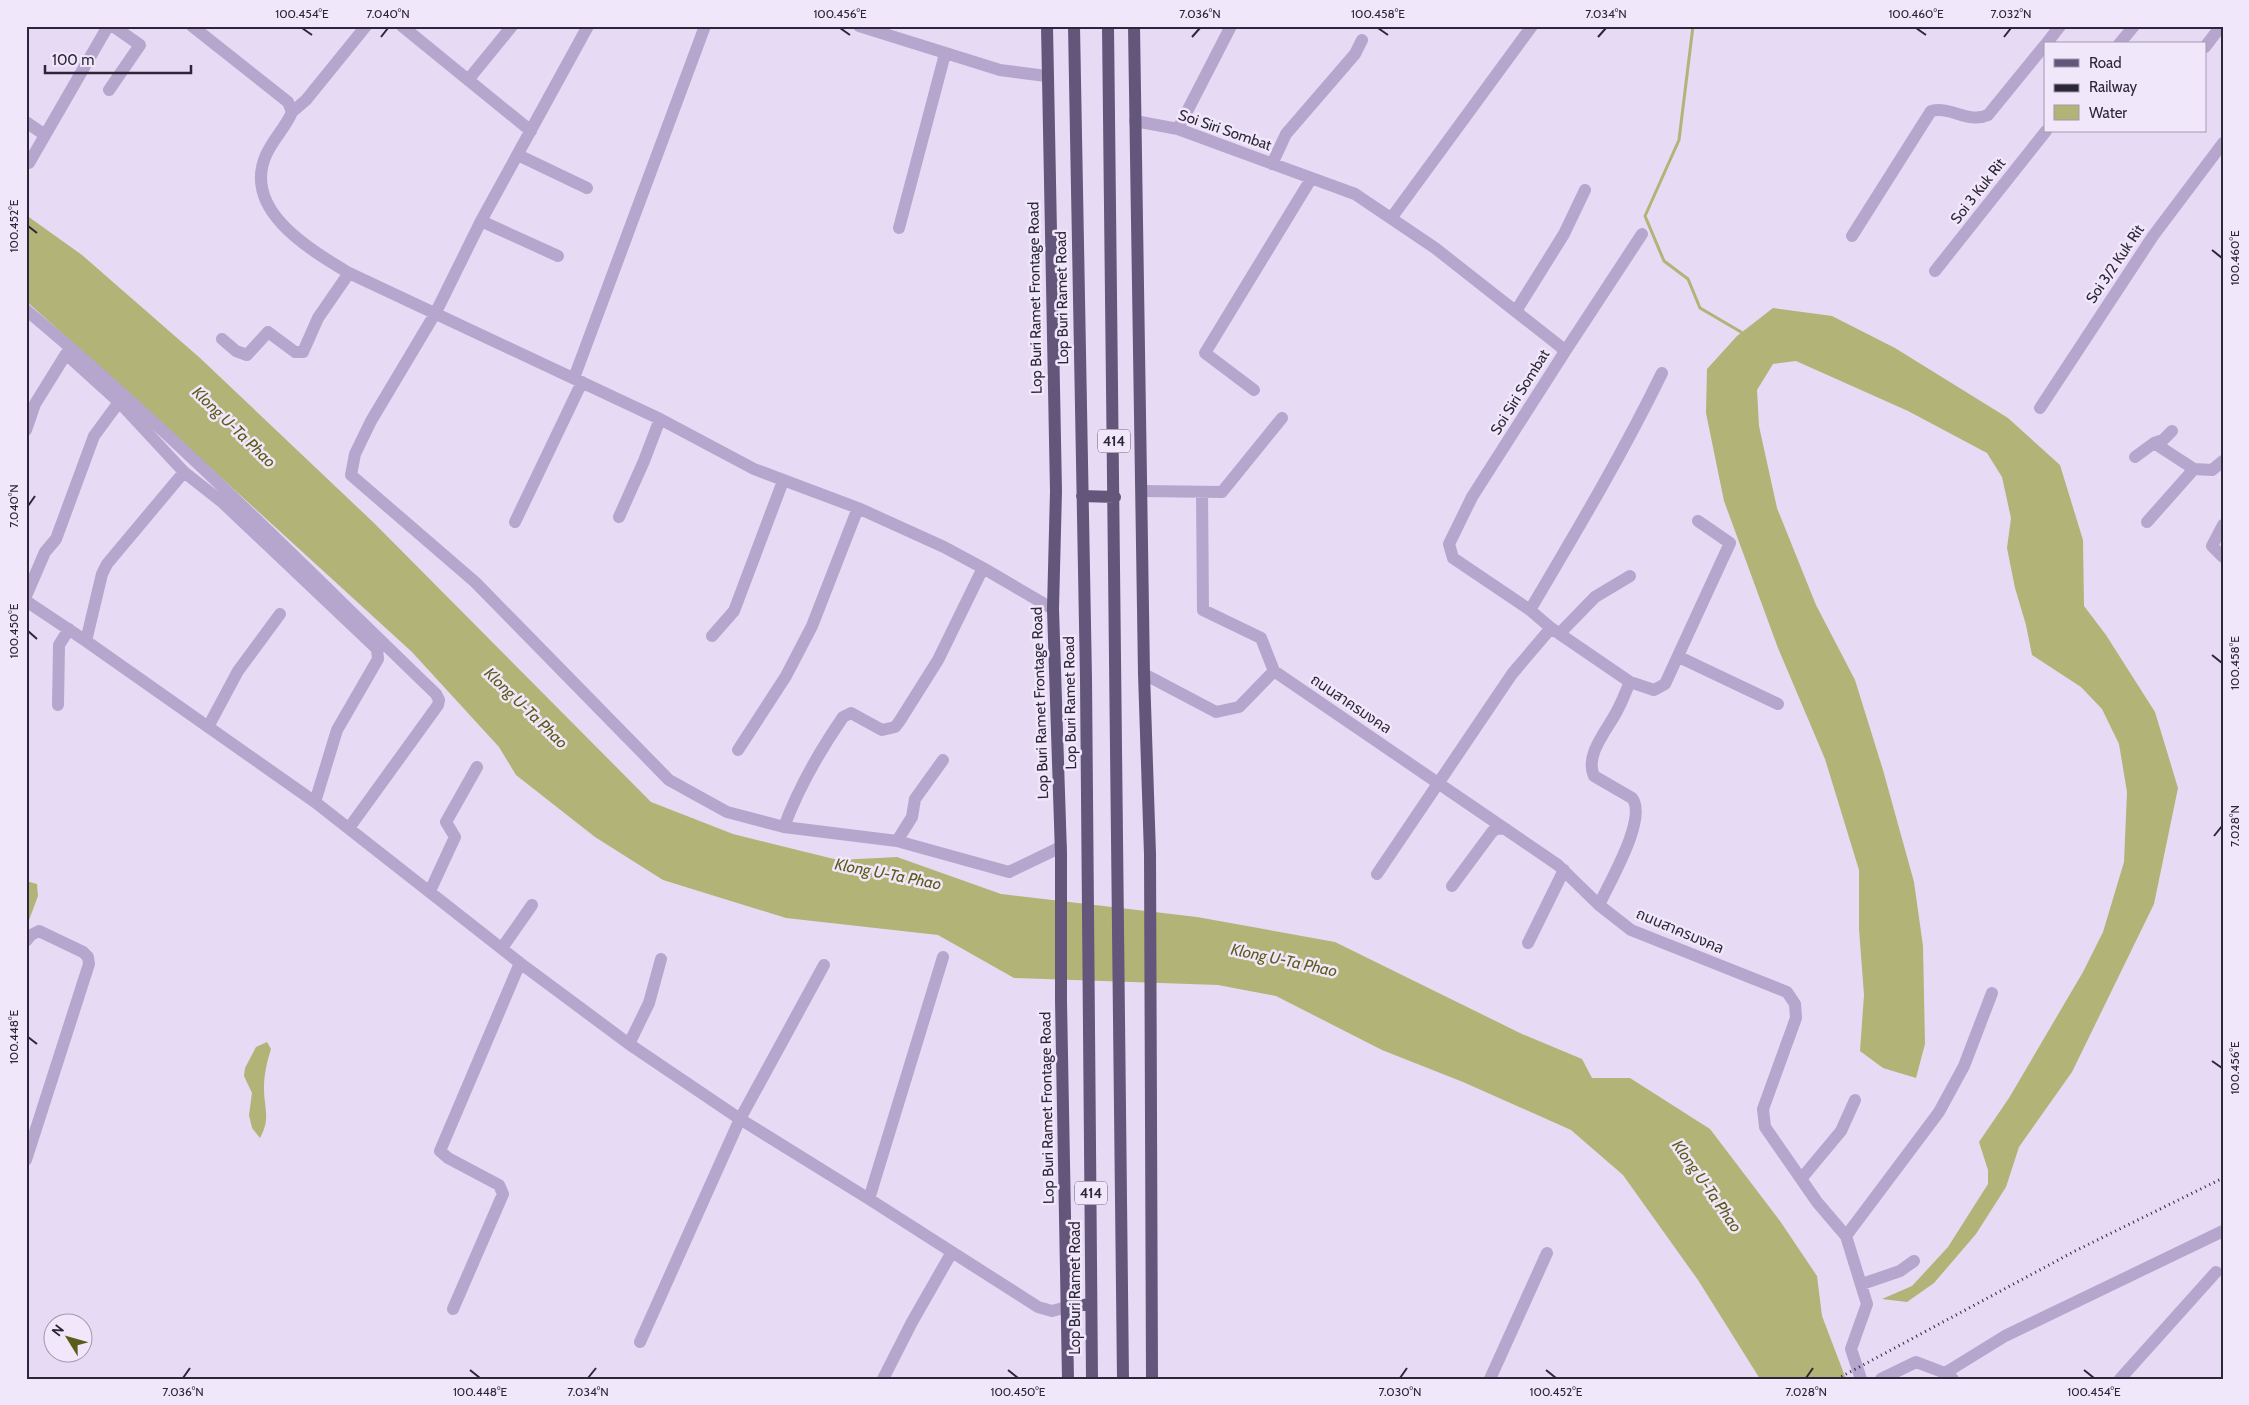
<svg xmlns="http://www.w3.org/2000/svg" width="2249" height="1405" viewBox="0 0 2249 1405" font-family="Cabin,'Noto Sans Thai',sans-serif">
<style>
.water{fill:#b2b376}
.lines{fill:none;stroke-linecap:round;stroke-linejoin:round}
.stream{stroke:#b2b376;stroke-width:3}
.minor{stroke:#b6a5cd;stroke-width:12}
.major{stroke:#62567b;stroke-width:12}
.rail{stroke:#2c2738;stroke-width:3;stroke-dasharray:1 4;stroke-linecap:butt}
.ticks{fill:none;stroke:#2c2738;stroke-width:2}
.labels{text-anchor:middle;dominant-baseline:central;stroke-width:5;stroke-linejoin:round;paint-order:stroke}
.shield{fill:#f1e7fb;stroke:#676172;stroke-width:1}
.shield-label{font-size:14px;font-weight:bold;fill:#2c2738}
.street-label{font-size:15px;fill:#2c2738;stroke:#f1e7fb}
.water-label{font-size:16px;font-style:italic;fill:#5a5d19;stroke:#f1e7fb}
.neatline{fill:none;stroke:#2c2738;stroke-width:2}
.ticks-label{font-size:12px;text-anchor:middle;fill:#2c2738}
</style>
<rect width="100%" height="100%" fill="#e7daf4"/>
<path class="water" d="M26,215L82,255L200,358L374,523L651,802L733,834L838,860L897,857L1001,894L1197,917L1335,942L1522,1034L1582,1059L1592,1078H1630L1710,1129L1780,1221L1817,1276L1822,1316L1846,1379H1760L1698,1280L1623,1175L1571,1130L1463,1082L1382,1050L1276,996L1218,985L1014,978L938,935L786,918L663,880L595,837L516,775L499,747L412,652L89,357L26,301Z
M1773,308L1832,316L1895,348L2008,418L2060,465L2083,540L2084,606L2106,635L2155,712L2178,788L2154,904L2072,1072L2019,1147L2006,1187L1976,1234L1934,1283L1907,1302L1882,1299L1912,1286L1948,1247L1988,1184V1170L1979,1142L2009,1098L2083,972L2103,932L2124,862L2127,792L2119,744L2102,709L2081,687L2032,655L2026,625L2015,588L2007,548L2011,518L2002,477L1987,453L1908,411L1796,361L1773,364L1757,390L1759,426L1777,508L1816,605L1855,680L1883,770L1914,882L1923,946L1925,1044L1916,1078L1883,1068L1860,1051L1864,995L1859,929V870L1825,759L1778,648L1724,501L1706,413L1707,369L1737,336Z
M26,881L37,884L38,896L26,928Z
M267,1042L271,1049C267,1062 264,1074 264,1088C264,1109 271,1118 260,1138L252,1128L249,1115L252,1093L244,1076L245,1068L256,1047Z"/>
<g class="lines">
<path class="stream" d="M1693,26L1679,140L1645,216L1664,261L1688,279L1700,308L1741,332"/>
<path class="minor" d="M192,26L288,102L292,112C286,127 273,139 266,155C242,210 309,249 349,273L660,419L754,469L858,508L944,547L983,568L1053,609
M402,26L531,131
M588,26L481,221L436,312L371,421L355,454L351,475L475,582L669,780L727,812L784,827L897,841L1009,872L1061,847
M859,26L1000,70L1046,76
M2046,44L2060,26
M2119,44L2134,26
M2205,47L2221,26
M468,80L512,26
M109,90L140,45L113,26
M292,112L306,100L366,26
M1135,121L1178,129L1355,194L1435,248L1561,347L1564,353L1472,497L1449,544L1453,558L1530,610L1551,628L1512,674L1377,874
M26,122L45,135
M1178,129L1231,26
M518,155L587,188
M26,162L29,163L108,26
M1272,164L1286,134L1355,54L1362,40
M1392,217L1532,26
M481,221L558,256
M899,228L945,54
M1852,236L1931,111C1952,106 1968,124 1988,115L2045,45
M1935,271L2046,131
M26,310C170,430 301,564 436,694L439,700L438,705L349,828
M1516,311L1564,234L1585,190
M222,339L236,351L247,355L268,332L295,352H303L318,318L349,273
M1564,353L1642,234
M574,378L705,26
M1254,390L1205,353L1311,179
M2040,408L2153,236L2223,143
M26,430L35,404L66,354L119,402L184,472L222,502L377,649L378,659L337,730L315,802
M2154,443L2163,440L2172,431
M2135,457L2154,443L2194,469
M1142,491L1222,492L1282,418
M1202,492L1203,610L1261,638L1274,671
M619,517L644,461L660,419
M515,522L582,382
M2147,522L2194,469L2212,470L2223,461
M2223,525L2212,546L2223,557
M26,596L45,552L56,539L94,436L119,402
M26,601L86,641L315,802L520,963L629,1044L740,1119L869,1199L1038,1307L1052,1311L1067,1307
M1530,610C1576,532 1622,455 1662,373
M1551,628L1630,682L1654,690L1665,684L1730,543L1698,521
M1560,633L1595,597L1630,576
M712,636L734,611L783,481
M86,641L102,574L107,564L184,472
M1679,657L1778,704
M1144,674L1216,712L1239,707L1274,671L1558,865L1599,905L1631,930L1787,992L1795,1004L1796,1018L1763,1109L1765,1127L1817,1202L1846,1236L1867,1304L1851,1349L1861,1379
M58,705L59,645L69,629
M208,727L238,671L280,614
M738,750L786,676L812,626L858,508
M784,827C799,786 819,752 843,717L851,713L882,730L895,727L899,722L938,660L983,568
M897,841L912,817L915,799L943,760
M1452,886L1492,832L1497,828L1506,829
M430,891L455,837L446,822L477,767
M1599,905C1609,883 1648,818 1632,798L1594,776C1584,755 1608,729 1617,711C1622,702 1626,691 1630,682
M26,941L31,935L39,931L83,952L88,957L89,964L26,1160
M1528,943L1564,870
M502,948L532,905
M629,1044L649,1003L661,959
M1801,1179L1841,1131L1855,1100
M869,1199L943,957
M1846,1236L1939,1112L1964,1066L1992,993
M1862,1284L1900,1271L1914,1261
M453,1309L503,1194L499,1185L448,1158L440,1151L520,963
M640,1342L740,1119L824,965
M1945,1373L2005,1336L2223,1231
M883,1379L912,1322L952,1252
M1490,1379L1547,1253
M1881,1379L1916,1362L1945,1373L1953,1379
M2120,1379L2216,1272"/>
<path class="major" d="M1047,26L1056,491L1053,609L1061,854V1001L1068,1379
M1074,26L1086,679L1092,1379
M1108,26L1123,1379
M1134,26L1144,674L1150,854L1152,1379
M1082,496L1115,497
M1067,1307L1091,1304"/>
<path class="rail" d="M1837,1379L2075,1251L2223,1178"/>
</g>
<path class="ticks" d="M302,28L312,35M840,28L850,35M1378,28L1388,35M1916,28L1926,35M381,37L388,28M1192,37L1200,28M1598,37L1606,28M2004,37L2011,28M28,226L37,233M2212,250L2222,258M28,506L35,496M28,631L37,639M2212,655L2222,663M2214,836L2222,826M28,1037L37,1044M2212,1061L2222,1068M470,1370L480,1378M1008,1370L1018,1378M1546,1370L1556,1378M2084,1370L2094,1378M183,1378L190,1368M588,1378L596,1368M1400,1378L1407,1368M1806,1378L1813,1368"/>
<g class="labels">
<g class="shield">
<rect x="1098" y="429.5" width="32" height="23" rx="4"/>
<rect x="1075" y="1181.5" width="32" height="23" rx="4"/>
</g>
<g class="shield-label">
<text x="1114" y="441">414</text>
<text x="1091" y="1193">414</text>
</g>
<g class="street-label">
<text transform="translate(1225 130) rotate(19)">Soi Siri Sombat</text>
<text transform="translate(1978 191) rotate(-52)">Soi 3 Kuk Rit</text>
<text transform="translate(2115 264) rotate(-56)">Soi 3/2 Kuk Rit</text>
<text transform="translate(1035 298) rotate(-91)">Lop Buri Ramet Frontage Road</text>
<text transform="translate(1062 298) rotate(-91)">Lop Buri Ramet Road</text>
<text transform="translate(1520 392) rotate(-58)">Soi Siri Sombat</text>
<text transform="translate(1040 703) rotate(-92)">Lop Buri Ramet Frontage Road</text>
<text transform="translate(1070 703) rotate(-91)">Lop Buri Ramet Road</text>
<text transform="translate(1351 704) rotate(34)">ถนนสาครมงคล</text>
<text transform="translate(1680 931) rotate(23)">ถนนสาครมงคล</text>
<text transform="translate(1047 1108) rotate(-91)">Lop Buri Ramet Frontage Road</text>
<text transform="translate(1075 1288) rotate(-90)">Lop Buri Ramet Road</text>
</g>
<g class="water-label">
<text transform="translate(234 427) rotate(44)">Klong U-Ta Phao</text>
<text transform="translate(526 708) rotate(44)">Klong U-Ta Phao</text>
<text transform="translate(888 874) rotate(11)">Klong U-Ta Phao</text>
<text transform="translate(1284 960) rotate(12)">Klong U-Ta Phao</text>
<text transform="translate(1707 1186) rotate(55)">Klong U-Ta Phao</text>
</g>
</g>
<rect width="2249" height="1405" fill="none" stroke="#f1e7fb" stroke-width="55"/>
<rect x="2044" y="42" width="162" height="90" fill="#f1e7fb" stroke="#a29aad"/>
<rect x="2054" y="59" width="25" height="8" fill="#62567b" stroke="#a29aad"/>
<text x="2089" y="68" font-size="15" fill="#2c2738">Road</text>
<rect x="2054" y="84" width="25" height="8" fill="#2c2738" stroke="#a29aad"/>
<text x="2089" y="92" font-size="15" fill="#2c2738">Railway</text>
<rect x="2054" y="105" width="25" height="15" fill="#b2b376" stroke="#a29aad"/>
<text x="2089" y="118" font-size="15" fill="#2c2738">Water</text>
<g transform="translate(68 1338) rotate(307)"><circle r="24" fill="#f1e7fb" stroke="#a29aad"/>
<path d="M0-4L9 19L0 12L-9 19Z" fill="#5a5d19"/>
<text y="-8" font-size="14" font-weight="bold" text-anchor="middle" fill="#2c2738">N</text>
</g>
<path d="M45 65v8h146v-8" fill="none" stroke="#2c2738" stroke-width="2.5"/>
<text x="52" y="65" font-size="15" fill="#2c2738" stroke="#f1e7fb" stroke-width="4" paint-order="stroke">100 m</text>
<rect x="28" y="28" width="2194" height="1350" class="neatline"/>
<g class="ticks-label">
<text x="302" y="18">100.454°E</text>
<text x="388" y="18">7.040°N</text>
<text x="840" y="18">100.456°E</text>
<text x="1200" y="18">7.036°N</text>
<text x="1378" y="18">100.458°E</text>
<text x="1606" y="18">7.034°N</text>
<text x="1916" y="18">100.460°E</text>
<text x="2011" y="18">7.032°N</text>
<text transform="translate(14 226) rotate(-90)" y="4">100.452°E</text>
<text transform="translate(2235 258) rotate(-90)" y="4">100.460°E</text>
<text transform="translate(14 506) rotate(-90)" y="4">7.040°N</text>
<text transform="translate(14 631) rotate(-90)" y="4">100.450°E</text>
<text transform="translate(2235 663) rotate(-90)" y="4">100.458°E</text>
<text transform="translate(2235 826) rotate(-90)" y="4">7.028°N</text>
<text transform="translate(14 1037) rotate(-90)" y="4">100.448°E</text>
<text transform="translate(2235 1068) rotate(-90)" y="4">100.456°E</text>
<text x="183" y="1396">7.036°N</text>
<text x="480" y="1396">100.448°E</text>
<text x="588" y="1396">7.034°N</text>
<text x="1018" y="1396">100.450°E</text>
<text x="1400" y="1396">7.030°N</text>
<text x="1556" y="1396">100.452°E</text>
<text x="1806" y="1396">7.028°N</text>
<text x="2094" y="1396">100.454°E</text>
</g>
</svg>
